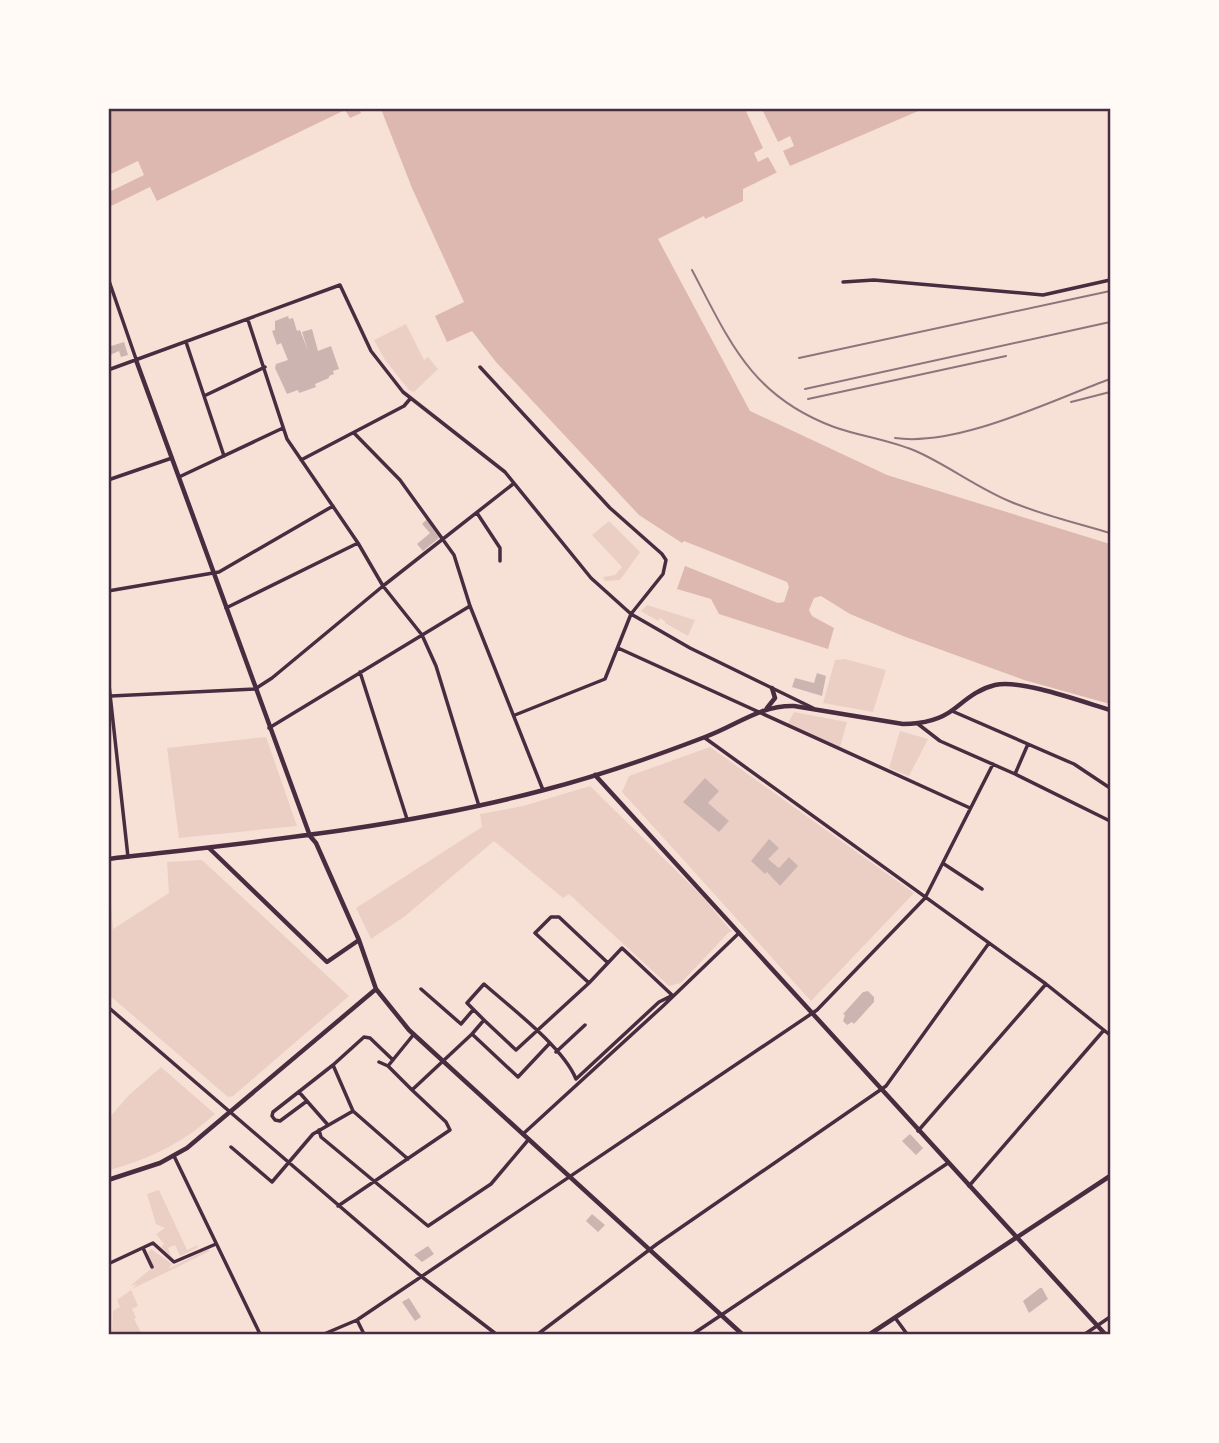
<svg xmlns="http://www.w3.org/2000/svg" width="1219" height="1443" viewBox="0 0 1219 1443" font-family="Arial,sans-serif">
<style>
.green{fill:#ebcfc5}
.water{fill:#dcb8b0}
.pier{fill:#f7e1d7}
.building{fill:#ccb4b1}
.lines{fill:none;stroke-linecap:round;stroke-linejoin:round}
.minor{stroke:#4a2c40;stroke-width:3.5}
.tertiary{stroke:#4a2c40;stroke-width:4.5}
.rail{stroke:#8f747c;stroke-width:2}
.neatline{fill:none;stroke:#4a2c40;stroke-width:2.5}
</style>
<rect width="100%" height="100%" fill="#f7e1d7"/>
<path class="green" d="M406,324L424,360L428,357L438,369L414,392L409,390L385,360L374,340Z
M609,521L640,552L620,580L605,581L603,577L615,575L622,567L592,535Z
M647,605L695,620L688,636L665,623V621L660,618L658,621L641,611Z
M845,659L886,670L873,712L823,703L835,660Z
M794,712L847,722L840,747L787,725Z
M900,731L928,739L909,776L889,768Z
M266,737L297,826L179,838L167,748Z
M710,747L914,893L811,1001L622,792L629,776Z
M590,786L703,897L732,932H729L681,983L669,986L569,894L563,898L494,841L404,917L371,939L356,908L482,827L480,814L523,806Z
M202,860L349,996L233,1096L228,1097L109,995V880L113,929L169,893L167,862Z
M161,1067L215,1114C183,1143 150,1159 109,1170V1118L128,1096Z
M159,1190L187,1250L198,1245L197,1248L180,1256L175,1245L168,1248L172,1258L161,1247L164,1244L156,1234L165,1228L156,1224L147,1194Z
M151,1249L172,1264L168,1269L208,1249L210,1251L132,1289L137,1284L130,1286L153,1267L148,1253Z
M131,1290L138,1306L132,1309L136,1318L134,1319L142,1334H112L113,1311L120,1307L117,1300Z"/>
<path class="water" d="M359,108L361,113L350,118L345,110L157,201L150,187L109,207V192L144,175L138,161L109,175V109Z
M373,109H923L790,166L743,189V201L705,219L704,216L658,239L750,411L887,475L1110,544V704L1024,680L903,636L850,614L821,596L814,598L809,610L812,616L834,628L828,649L719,614L711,599L677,589L685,566L778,603L784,602L789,587L787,582L684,541L682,543L639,515L496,362L472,331L447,342L435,316L464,302L412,188L381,109L376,111Z"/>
<path class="pier" d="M745,109H762L778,142L790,136L794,146L783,151L790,166L777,173L768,157L758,162L754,153L763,148Z"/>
<path class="building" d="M288,316L289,319L293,318L297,331L300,330L308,351L302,332L312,329L318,351L331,346L339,369L333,371L334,374L329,376V378L315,384L316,387L299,393L298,390L287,394L275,368L276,364L288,360L281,343L277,345L272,331L275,330V321Z
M124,342L128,355L121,357L119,351L108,356V347Z
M427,519L439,538L423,551L417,544L430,533L422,524Z
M817,673L826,676L822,696L792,687L795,678L814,683Z
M705,778L719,791L708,803L729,821L719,832L683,802Z
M769,839L779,848L768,859L779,868L789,857L798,866L780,886L767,872L765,874L751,861Z
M868,991L874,997V1002L854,1024L852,1022L847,1025L843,1021L845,1015L843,1014L863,992Z
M910,1134L923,1148L916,1155L902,1141Z
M592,1214L605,1225L598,1232L586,1221Z
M428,1246L434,1254L422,1262L414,1255Z
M1040,1288H1042L1048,1299L1029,1313L1023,1301Z
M409,1298L421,1317L415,1321L402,1302Z"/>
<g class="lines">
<path class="minor" d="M108,278L136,359
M843,282L874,280L1043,295L1110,280
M248,320L287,439L358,543L383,586L422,635L436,666L479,806
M186,342L224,456
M480,367L610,508L662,554L666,560L663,574L631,614L605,679L515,715
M108,370L340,285L371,351L403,392L505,472L591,578L631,614L690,648L813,708
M204,396L265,367
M354,433L400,480L454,555L470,606L543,790
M301,460L404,406L410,399
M179,477L283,428
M108,480L172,458
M477,513L500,548V561
M108,591L219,572L333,506
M226,608L358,543
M618,648L970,808
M360,672L407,819
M108,676L128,857
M111,696L255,689L272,678L383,586L513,484
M952,711L1074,764L1110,788
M918,724L940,741L1015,774L1110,821
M269,728L470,606
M705,738L1046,984L1110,1035
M1015,774L1028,744
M944,864L982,889
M589,983L535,933L551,917H559L608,963
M421,989L461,1024L473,1010
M108,1007L422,1277L496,1334
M484,1020L467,1003L484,984C510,1007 563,1047 576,1079
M472,1034L484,1020L516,1050L589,983L622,948L672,995
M556,1052L585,1025
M379,1062L388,1066L412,1090
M333,1065L353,1111L408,1159
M388,1066L414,1034
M576,1079L659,1002L671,996
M299,1092L328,1125
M307,1101L280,1121L275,1120L272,1116L273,1112L333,1065L364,1037L370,1038L393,1060
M319,1130L321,1137L428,1226L491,1184L529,1139
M918,1131L1046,984
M523,1134L663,1006L739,933
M231,1147L272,1182L313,1134L353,1111
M174,1156L260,1334
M969,1186L1104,1030
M338,1206L450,1130L446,1122L412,1090L472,1034L518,1077L549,1044
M143,1248L152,1267
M108,1264L153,1243L174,1262L216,1244
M896,1319L907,1334
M357,1320L364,1334
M324,1334L357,1320L817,1010L925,898L993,764
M538,1334L657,1244L886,1086L989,943
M693,1334L948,1163
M1085,1334L1110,1317"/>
<path class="tertiary" d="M136,360L310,836L316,843L359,940L376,989L409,1030L742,1334
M767,708L775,698L772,688
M595,775L1105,1334
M209,848L327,962L359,940
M108,859C254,842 401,828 544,790C598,776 653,757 705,737C736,726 760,705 794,706L903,724C920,724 940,720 954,709C967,699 978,689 995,685C1021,679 1083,702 1110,710
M108,1180L160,1163L187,1148L376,989
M870,1334L1110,1176"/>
<path class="rail" d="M692,270C730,342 751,396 834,427C862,437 892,440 920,453C950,467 978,488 1009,501C1041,515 1077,523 1110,533
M799,358L1110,291
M805,389L1110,322
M808,399L1006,356
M1071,402L1110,392
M895,438C958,447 1050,401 1110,379"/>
</g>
<rect width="1219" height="1443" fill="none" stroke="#fffaf5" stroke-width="220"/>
<rect x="110" y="110" width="999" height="1223" class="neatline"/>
</svg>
